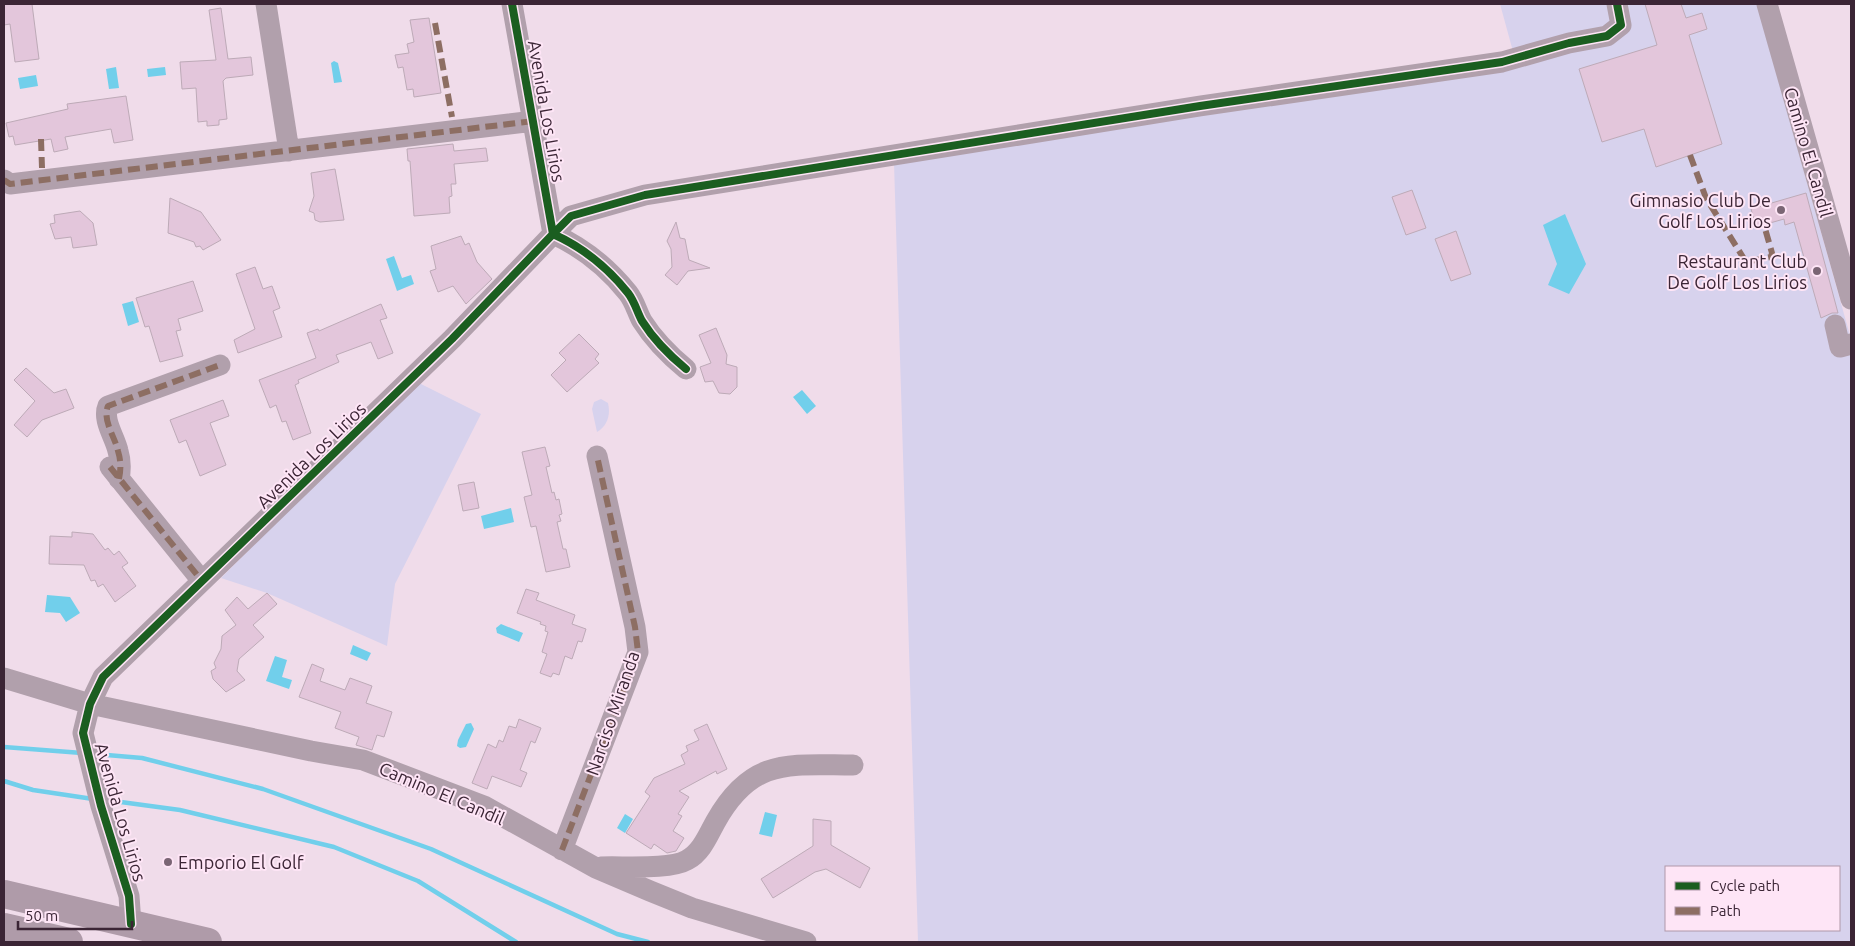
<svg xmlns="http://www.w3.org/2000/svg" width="1855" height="946" viewBox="0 0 1855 946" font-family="Ubuntu,sans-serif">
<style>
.green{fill:#d7d2ed;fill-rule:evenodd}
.water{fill:#71cfeb}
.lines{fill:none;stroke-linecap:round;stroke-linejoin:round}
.stream{stroke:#71cfeb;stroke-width:4.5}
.building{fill:#e3c6db;stroke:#bdaab7}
.minor{stroke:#b1a0ac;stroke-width:21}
.highway{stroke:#af9ba9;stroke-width:28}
.quiet{stroke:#8d6e63;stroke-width:6;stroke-dasharray:12 6;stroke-linecap:butt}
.cycleway-casing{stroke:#fee5f6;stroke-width:11}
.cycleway{stroke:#1b5e20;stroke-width:8}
.poi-dot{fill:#7a6574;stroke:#fee5f6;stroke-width:2}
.labels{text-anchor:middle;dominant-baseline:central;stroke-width:4;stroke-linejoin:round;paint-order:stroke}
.street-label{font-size:18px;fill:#3b2535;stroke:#fee5f6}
.poi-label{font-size:18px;fill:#3b2535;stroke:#fee5f6;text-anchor:end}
</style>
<rect width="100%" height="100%" fill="#f0dcea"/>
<path class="green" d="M1500,4H1757L1851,339V942H918L894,163L1517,66ZM1666,867H1839V930H1666Z
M417,382L481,414L395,584L387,646L267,593L221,578Z
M601,399L608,403C611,415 607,426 597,432L592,409L594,402Z"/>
<path class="water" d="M334,61L338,63L342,82L334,83L331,63Z
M116,67L119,88L109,89L106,69Z
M165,67L166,75L148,77L147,69Z
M36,75L38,86L20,89L18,78Z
M1565,214L1586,264L1569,294L1548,285L1557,264L1543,225Z
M394,256L402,278L411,275L414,284L397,291L386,259Z
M133,301L139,322L128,326L122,304Z
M802,390L816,406L807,414L793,397Z
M511,508L514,522L484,529L481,516Z
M47,595L70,597L80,613L66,622L60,613L45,612Z
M501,624L523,633L519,642L497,633L496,628Z
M353,645L371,653L367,661L350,654Z
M275,656L287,660L282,677L292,680L289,689L266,681Z
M471,723L474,729L466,747L460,748L457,746L458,740L466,724Z
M765,812L777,815L772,837L759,834Z
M625,814L633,819L625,833L617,828Z"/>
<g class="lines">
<path class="stream" d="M4,747L82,753
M95,754L142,758L263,789L431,849L617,934L648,942
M4,781L33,790L93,799
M106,800L180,810L334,847L418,881L516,942"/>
</g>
<path class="building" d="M4,4H32L39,59L15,62L10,24L4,25Z
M1645,4H1681L1686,18L1702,13L1707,29L1689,35L1722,144L1656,167L1644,129L1602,142L1579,69L1657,45Z
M221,8L228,59L251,57L253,75L226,78L223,81L227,119L219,120V125L207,126V121L198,122L196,88L182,89L180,62L216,60L209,10Z
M429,18L441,93L414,97L413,89L407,90L403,67L398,68L395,55L409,53L407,44L414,42L410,20Z
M126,96L133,140L114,143L111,129L65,137L68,149L54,152L51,139L15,145L13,136L9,137L6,123L68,109L67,104Z
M453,144L454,151L486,148L488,161L454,164L456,184H451L452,196L449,197L450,213L414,216L410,161H408L407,149Z
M335,169L344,220L320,222L315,220L314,213L309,211L314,196L311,173Z
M1412,190L1426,228L1406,235L1392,197Z
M1806,193L1838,313H1832L1821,318L1794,222L1785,225L1784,219L1756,227L1751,209Z
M170,198L201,212L221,240L203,250L200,246L196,247L194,242L168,233Z
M80,211L93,223L97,245L73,248L71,237L55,239L50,224L55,223L54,215Z
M676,222L680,238L685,239L689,260L710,268L688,271L677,285L665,275L672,267L671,249L667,241Z
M1456,231L1471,274L1451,281L1435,239Z
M461,236L465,245L469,243L477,262L492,279L466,304L453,286L438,292L430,271L436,269L431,246Z
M255,267L263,289L272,286L280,308L273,311L282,337L238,353L234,340L255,329L236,274Z
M193,281L203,311L178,319L181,330L176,331L183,356L160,362L149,326L145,327L136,298Z
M381,304L387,318L380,320L393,353L378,359L371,342L336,355L339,362L298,380L299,383L295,385L311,433L293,440L286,421L282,422L276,405L270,408L259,380L316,358L307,333L318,329L319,331Z
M716,328L727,355L726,364L737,367V387L730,394L719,393L713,381L705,382L700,367L711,363L699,335Z
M579,334L599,354L595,359L599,363L567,392L551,375L566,360L559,353Z
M26,368L54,393L66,389L74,408L42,420L27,437L14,425L35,401L14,380Z
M223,400L229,416L210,423L226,465L200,476L186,440L179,443L170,420Z
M545,447L550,466L546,467L552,493L554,492L556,500L559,499L562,514L559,515L561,521L557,522L563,549H566L570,567L546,572L536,526L531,527L524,497L532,495L522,452Z
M474,482L479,508L463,511L458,485Z
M72,532L93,534L105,550L108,548L114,555L119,551L128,563L122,567L136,586L115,602L103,584L98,587L95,580L91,581L84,565L49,564L50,536L72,537Z
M526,589L539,593L536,600L575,615L572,624L586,629L582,642L578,641L572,659L565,656L559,675L553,673L551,677L540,673L547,654L542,652L548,632L545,631L546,626L540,624L541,622L517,613Z
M267,593L277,604L253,625L264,637L239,659L237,671L245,680L226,692L213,679L211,671L216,668L214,663L221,649L222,636L236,625L225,610L237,597L248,609Z
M312,664L324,669L320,681L345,690L350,678L372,686L366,703L392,712L384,737L377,735L372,750L356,745L359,737L335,728L341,712L299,697Z
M519,719L541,728L535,743L531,741L520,770L527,773L521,787L492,776L487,789L472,783L488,744L496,748L499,740L503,742L509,726L516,728Z
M707,724L727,769L717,774L716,771L679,791L689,797L678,814L682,816L673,831L684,838L676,851L667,853L654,844L651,849L626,833L650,796L645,792L654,778L685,764L681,755L688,751L686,746L699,740L694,730Z
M813,819L831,821V845L870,868L860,888L826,869L815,872L773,898L761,879L813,846Z"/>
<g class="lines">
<path class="minor" d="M266,4L289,151
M1767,4L1851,299
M4,180L10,184L534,121
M1835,325L1840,347L1851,344
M686,369C669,355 654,340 642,321C637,312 635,302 628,293C608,268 582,247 553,234L571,216L645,195L1200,106L1502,62L1569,43L1607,36L1621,25L1617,4
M110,467L202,581
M119,479C121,469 121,461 118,451C115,437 102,420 108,406L220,365
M4,678L90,704L311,751L363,760L484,806L596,868L650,891L692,908L806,942
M562,850L638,652L635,627L597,456
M601,867C623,866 670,870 687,860C702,852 708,835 716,821C752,757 789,765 853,765
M131,924L129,896L101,806L83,733L90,704L103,677L452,339L553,234L512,4"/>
<path class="highway" d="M4,894L208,942
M4,927L69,942"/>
<path class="quiet" d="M435,23L452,117
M41,139L42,168
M1690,155L1706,198L1746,262L1771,257L1772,253L1764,225
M4,180L10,184L534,121
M110,467L202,581
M119,479C121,469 121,461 118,451C115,437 102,420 108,406L220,365
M562,850L638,652L635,627L597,456"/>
<defs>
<path id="cycleway" d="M686,369C669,355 654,340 642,321C637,312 635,302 628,293C608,268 582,247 553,234L571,216L645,195L1200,106L1502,62L1569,43L1607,36L1621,25L1617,4
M131,924L129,896L101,806L83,733L90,704L103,677L452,339L553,234L512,4"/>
</defs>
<use href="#cycleway" class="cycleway-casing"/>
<use href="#cycleway" class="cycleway"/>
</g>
<g class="poi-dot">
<circle cx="1781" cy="210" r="5"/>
<circle cx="1817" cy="271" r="5"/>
<circle cx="168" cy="862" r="5"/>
</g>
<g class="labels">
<g class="street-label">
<text transform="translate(547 111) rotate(80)">Avenida Los Lirios</text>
<text transform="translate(1809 152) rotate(74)">Camino El Candil</text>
<text transform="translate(311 455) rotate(-44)">Avenida Los Lirios</text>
<text transform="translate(612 713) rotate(-71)">Narciso Miranda</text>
<text transform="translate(442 793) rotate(23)">Camino El Candil</text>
<text transform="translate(121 812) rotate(74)">Avenida Los Lirios</text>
</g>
<g class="poi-label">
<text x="1771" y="200">Gimnasio Club De<tspan x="1771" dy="21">Golf Los Lirios</tspan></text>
<text x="1807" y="261">Restaurant Club<tspan x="1807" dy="21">De Golf Los Lirios</tspan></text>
<text x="178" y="862" text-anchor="start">Emporio El Golf</text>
</g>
</g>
<rect width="1855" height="946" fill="none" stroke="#3b2535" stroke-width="10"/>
<rect x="1665" y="866" width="175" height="65" fill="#fee5f6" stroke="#b098a9"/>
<rect x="1675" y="882" width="25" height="8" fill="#1b5e20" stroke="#b098a9"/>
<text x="1710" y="891" font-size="15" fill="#3b2535">Cycle path</text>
<rect x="1675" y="907" width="25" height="8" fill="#8d6e63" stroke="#b098a9"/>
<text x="1710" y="916" font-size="15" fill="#3b2535">Path</text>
<path d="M18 921v8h114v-8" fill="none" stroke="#3b2535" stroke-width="2.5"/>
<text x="25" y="921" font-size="15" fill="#3b2535" stroke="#fee5f6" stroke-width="4" paint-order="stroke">50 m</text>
</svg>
